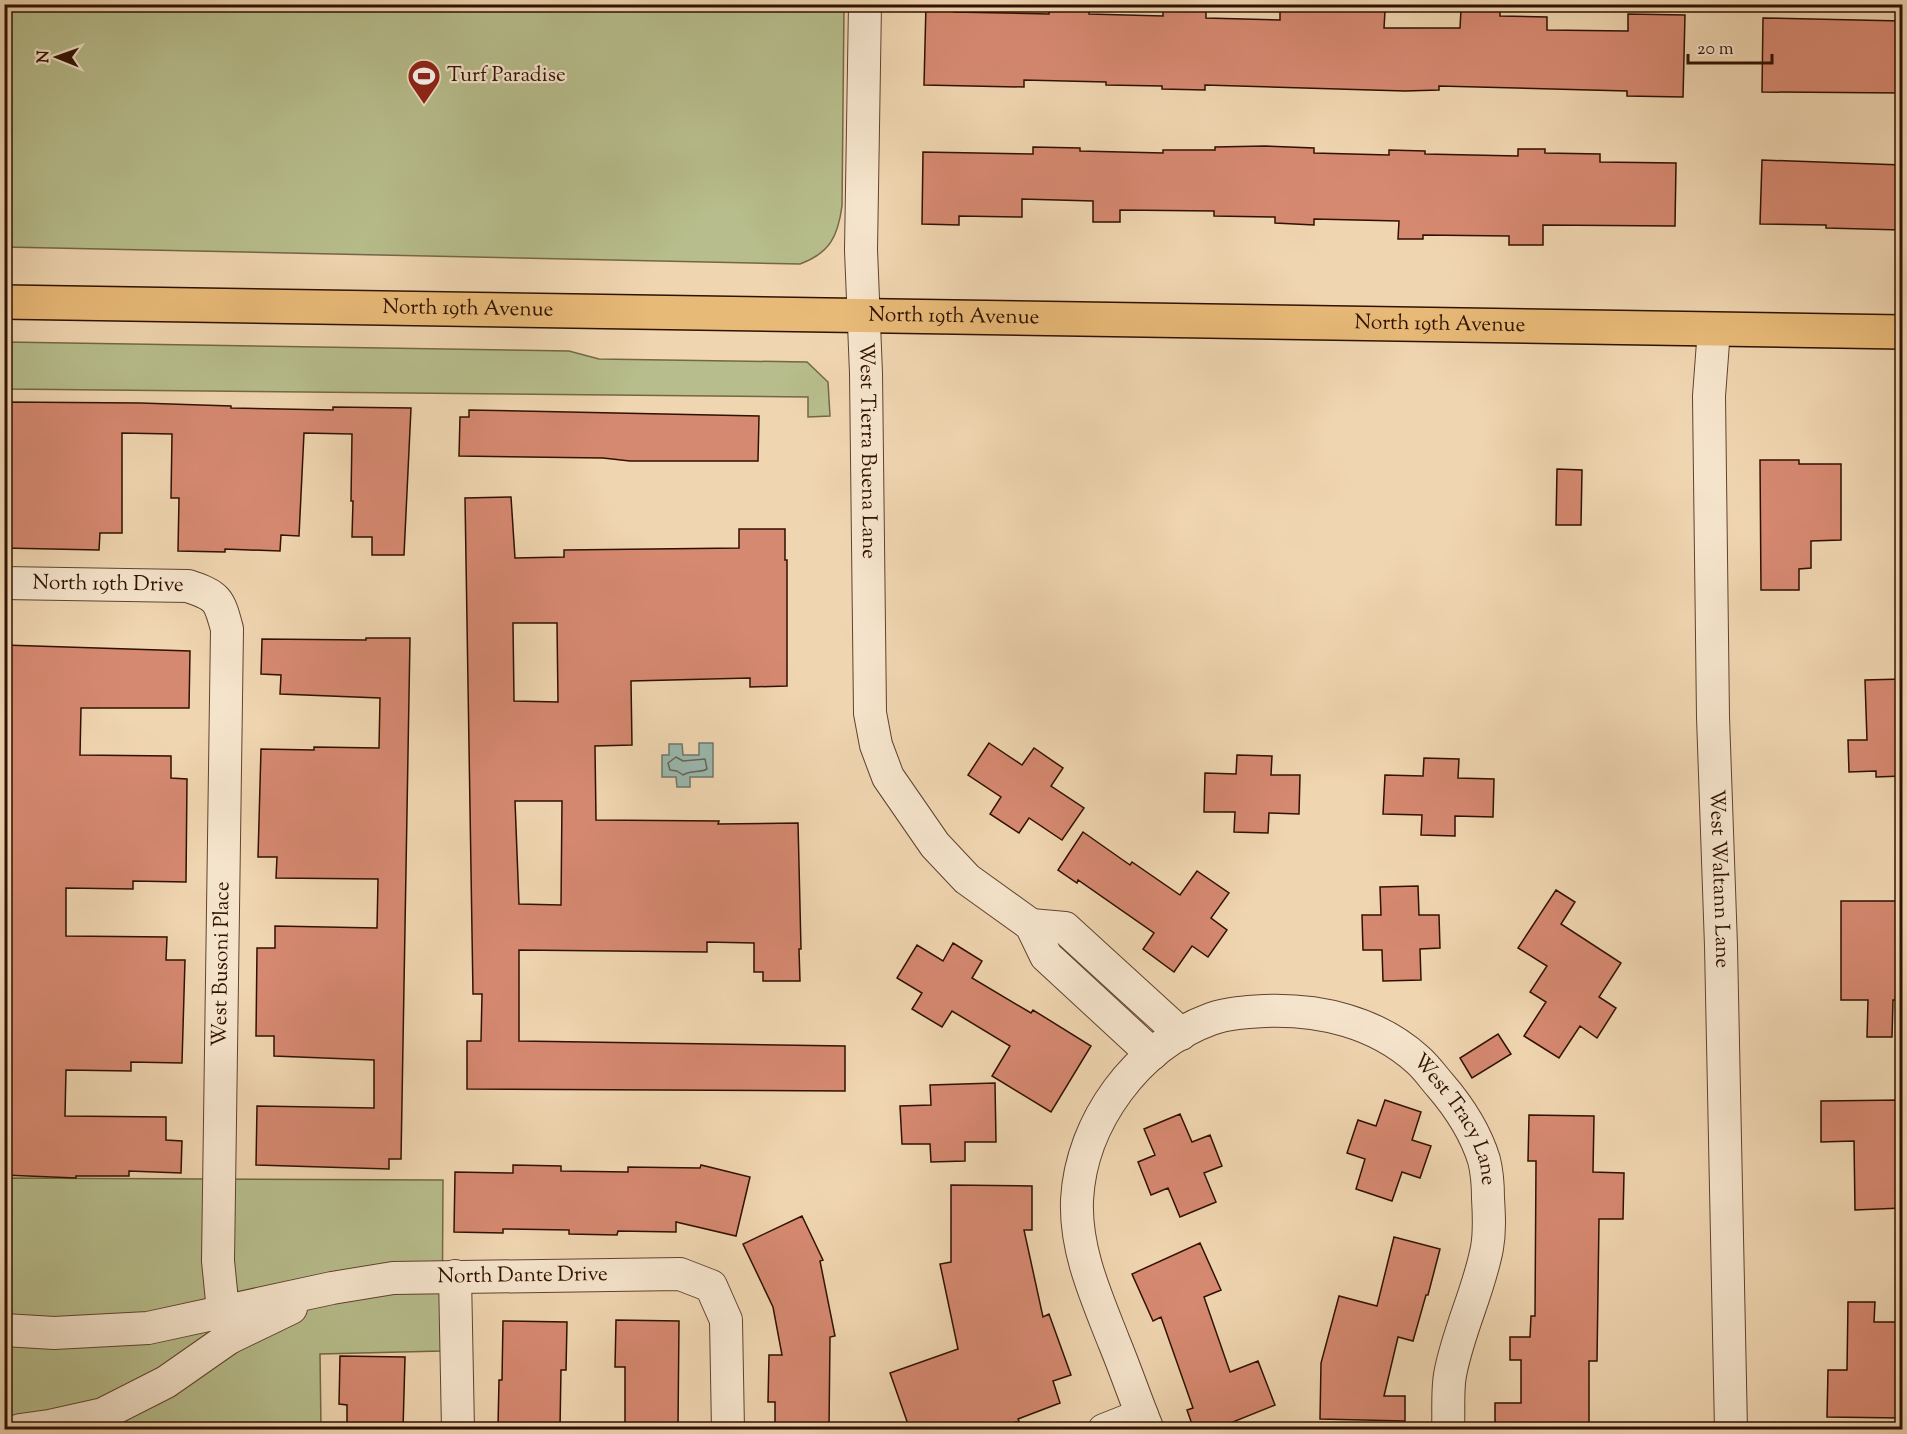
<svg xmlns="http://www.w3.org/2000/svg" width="1907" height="1434" viewBox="0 0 1907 1434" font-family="'Sorts Mill Goudy',serif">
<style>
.green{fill:#b7bd8c;stroke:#746747;stroke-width:1.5}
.water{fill:#9ab8ae;stroke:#707569;stroke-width:1.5}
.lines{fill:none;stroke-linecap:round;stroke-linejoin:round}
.shore{stroke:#656458;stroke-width:1.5}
.building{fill:#d68971;stroke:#301102;stroke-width:1.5;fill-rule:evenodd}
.street-casing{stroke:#60422e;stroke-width:34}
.primary-casing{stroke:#301102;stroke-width:36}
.street{stroke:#f5e4cc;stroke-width:32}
.primary{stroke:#e8ba78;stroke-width:33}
.labels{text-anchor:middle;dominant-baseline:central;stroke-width:4.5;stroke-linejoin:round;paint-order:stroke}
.poi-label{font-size:21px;fill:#301102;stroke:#f5e4cc;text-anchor:start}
.street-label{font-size:21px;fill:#301102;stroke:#f5e4cc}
</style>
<rect width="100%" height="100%" fill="#efd5b0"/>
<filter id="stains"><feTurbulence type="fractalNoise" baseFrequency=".00333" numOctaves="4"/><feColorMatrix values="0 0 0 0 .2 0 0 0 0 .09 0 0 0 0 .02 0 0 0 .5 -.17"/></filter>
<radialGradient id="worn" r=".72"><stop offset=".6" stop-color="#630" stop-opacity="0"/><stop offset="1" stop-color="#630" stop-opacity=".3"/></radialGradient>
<path class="green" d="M5,4L844,5L842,206C838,236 830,253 800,264L5,247Z
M5,342L569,351L599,359L807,362L828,382L830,416L808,417V397L5,389Z
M5,1178L443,1180L442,1351L320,1354L321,1429L5,1430Z"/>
<path class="water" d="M699,743H713V777H690V787H677L676,777H662V755H669V744H682L683,755H699Z"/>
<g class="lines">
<path class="shore" d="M676,757L683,761L705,759L707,769C700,773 691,770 683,775L677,771L670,770L668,763Z"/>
</g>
<path class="building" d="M926,4H954V12L1049,14V5H1090L1089,14L1163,16V7L1206,8V18L1280,20V10L1385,11L1384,28H1460L1461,10L1500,11V16L1547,17V30L1628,31V14L1685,15L1683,97L1627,96V91L1439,86V90L1405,91L1205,85V90L1162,89V86L1106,85V82L1024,80V87L924,85Z
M1763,18L1902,21V93L1762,92Z
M1265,146L1314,148V153L1389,155V150L1425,151V154L1518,156V149H1545V153L1600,154V162L1676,163L1675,226L1543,225V245H1509V236L1423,235V239H1398L1399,221L1314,219V225L1275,223V217L1214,216V211L1120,210V222H1093V201L1022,199V217L959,216V225L922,224L923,152L1033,154V147L1080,148V151L1163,153V150H1215V147Z
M1762,160L1902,165V230L1826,228V225L1760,224Z
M4,402L140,403L231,406V408L333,410V407L411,408L404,555H372V537H352L353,501H351L352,434L304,433L299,536L281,535L280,551L225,549V552L178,551L179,498H171L172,434L122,433V533H100L99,550L4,548Z
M469,410L759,416L758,461H630L603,458L459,456L460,417H469Z
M1760,460H1799V464H1841V540L1811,541V568L1799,569V590H1761Z
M1557,469L1582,470L1581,525H1556Z
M511,497L515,558L564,557V550L739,548V529H785V560H787V686L750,687V678L631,681L632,745L595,746L596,820L719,821L718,824L798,823L801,949H799L800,981H763V972H754V943L707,942V952L519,950V1041L845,1046V1091L467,1089V1041H481L482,994H473L465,498ZM513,623H557L558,702L514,701ZM515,801H562L561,905L519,904Z
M366,638H410L401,1159H389V1169L256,1165L257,1106L374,1108V1060L274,1056V1036H256L257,948H275V926L377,928L378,879L276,878L277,857H258L261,749L314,750V747L379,748L380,698L280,694L281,675L261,674L262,639L366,640Z
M4,645L190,651L189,708H81L80,755L171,756V778L187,779L186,882L133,881V889L66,888V936L167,937L166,960H185L182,1063L131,1062V1071L66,1070L65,1116L166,1117V1140L182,1141L181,1173L129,1171V1176H76V1178L4,1175L6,702H4Z
M1902,679V776L1876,777V771L1849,772L1848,740H1867L1865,680Z
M989,743L1022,765L1034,748L1063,768L1051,786L1084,808L1062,840L1029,818L1019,833L990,814L1001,797L968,775Z
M1237,755L1272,756L1271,775H1300L1299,814L1269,813L1268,833L1234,832L1235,812H1204L1205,773L1236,774Z
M1424,758L1459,759L1458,778L1494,779L1493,817L1455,816V836L1421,835L1422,815L1383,814L1385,775L1423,776Z
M1083,832L1130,865L1132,862L1180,895L1197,871L1229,893L1211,918L1227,930L1208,957L1192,946L1174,972L1143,949L1154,933L1078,880L1077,883L1058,870Z
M1418,886L1419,915H1439L1440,948L1420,949L1421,980L1383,981L1382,950H1363L1362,915H1381L1380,887Z
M1556,890L1575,902L1561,924L1621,963L1599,997L1616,1008L1597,1038L1580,1026L1559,1058L1524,1036L1546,1002L1530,992L1547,966L1518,948Z
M1841,901H1902V1000H1893L1892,1037H1867L1868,1000H1841Z
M953,943L982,961L972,978L1031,1013L1033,1010L1091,1046L1051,1112L992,1076L1010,1046L952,1011L942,1027L912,1009L922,993L897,978L917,945L943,961Z
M1498,1034L1511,1054L1472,1078L1460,1058Z
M995,1083L996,1142H965V1161L931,1162L930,1144H902L900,1106L931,1105L930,1085Z
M1385,1100L1421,1112L1412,1140L1431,1146L1420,1178L1402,1172L1392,1201L1356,1189L1365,1159L1347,1153L1358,1120L1376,1126Z
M1902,1100V1208L1855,1210L1854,1141L1821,1142V1101Z
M1180,1114L1192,1142L1210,1135L1222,1166L1204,1173L1216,1202L1180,1217L1168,1188L1151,1195L1138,1162L1155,1155L1144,1129Z
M1529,1115L1594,1116L1593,1172L1624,1173L1623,1219H1599L1597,1361H1589V1430H1495V1403H1521V1360H1510V1337H1530L1531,1316H1535L1536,1161H1528Z
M513,1165L561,1166V1171L628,1172V1167L700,1168L701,1165L750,1177L736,1236L676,1222V1232L618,1231L617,1235L569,1234V1230L503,1229V1233L454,1232L455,1172L513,1173Z
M951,1185L1032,1186V1230H1024L1043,1317L1049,1314L1071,1375L1053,1381L1060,1403L1018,1419L1019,1421L991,1430H910L890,1373L958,1349L940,1264L951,1262Z
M802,1216L823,1260L820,1261L835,1336L830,1337L829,1430H775V1402H768L769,1355H782L773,1307L743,1244Z
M1394,1237L1440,1249L1428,1295H1426L1413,1341L1398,1337L1384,1396H1405V1421L1320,1419L1321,1363L1339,1296L1377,1306Z
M1200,1243L1221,1290L1204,1297L1230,1372L1258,1361L1275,1405L1213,1430H1194L1187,1410L1193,1408L1161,1317L1153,1321L1132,1274Z
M1848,1302H1875L1874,1322H1902L1901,1418L1827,1417L1828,1370H1847Z
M616,1320L679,1321L678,1426L625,1425V1367H615Z
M503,1321L567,1322L566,1370H561L560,1428L498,1427L499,1380H502Z
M340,1356L405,1357L403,1430H347V1405L339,1404Z"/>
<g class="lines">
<defs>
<g id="street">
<path id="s1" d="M865,4L861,250L866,373L870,713L876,745L888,777L935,845L967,879L1031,925L1046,956L1152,1054"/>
<path id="s2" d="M1714,329L1709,396L1713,717L1721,946L1731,1430"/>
<path id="s3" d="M4,583L188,586C218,596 219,599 227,629L218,1261L223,1311L229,1338"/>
<path d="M1031,925L1065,928L1181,1034"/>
<path d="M455,1276L458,1430"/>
<path id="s4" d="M4,1330L54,1333L148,1328L332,1288L393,1278L680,1274L711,1286L726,1320L728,1430"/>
<path d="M20,1430L49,1426L103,1414L166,1382L229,1338L291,1308"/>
<path d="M1104,1430L1142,1415"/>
<path id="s5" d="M1148,1430C1136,1401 1126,1371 1114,1342C1096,1296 1075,1250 1077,1200C1081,1122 1137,1046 1211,1019C1228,1013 1247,1012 1265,1011C1320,1009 1376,1022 1418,1060C1426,1067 1433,1077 1440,1085C1459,1107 1475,1131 1484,1160C1487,1172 1488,1186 1488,1198C1489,1215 1490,1231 1487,1248C1479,1291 1458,1331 1450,1375C1447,1392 1449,1412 1448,1430"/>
</g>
<g id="primary">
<path id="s6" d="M4,302L1902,332"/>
</g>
</defs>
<use href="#street" class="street-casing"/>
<use href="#primary" class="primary-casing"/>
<use href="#street" class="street"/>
<use href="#primary" class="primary"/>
</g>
<defs>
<symbol id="stadium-pin" viewBox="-11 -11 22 30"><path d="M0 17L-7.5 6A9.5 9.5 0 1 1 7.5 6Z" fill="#8f2418" stroke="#f5e4cc"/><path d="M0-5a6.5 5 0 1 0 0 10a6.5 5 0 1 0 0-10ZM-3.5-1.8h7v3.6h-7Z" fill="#fff"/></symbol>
</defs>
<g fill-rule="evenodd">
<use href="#stadium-pin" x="405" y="57" width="38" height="52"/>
</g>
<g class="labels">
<g class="poi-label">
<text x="447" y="76">Turf Paradise</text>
</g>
<g class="street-label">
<text stroke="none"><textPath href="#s6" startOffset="464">North 19th Avenue</textPath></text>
<text stroke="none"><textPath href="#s6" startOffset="950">North 19th Avenue</textPath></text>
<text stroke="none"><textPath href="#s6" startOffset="1436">North 19th Avenue</textPath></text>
<text stroke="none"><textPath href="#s1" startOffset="447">West Tierra Buena Lane</textPath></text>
<text stroke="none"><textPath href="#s3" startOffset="104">North 19th Drive</textPath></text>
<text stroke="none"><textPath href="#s2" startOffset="550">West Waltann Lane</textPath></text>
<text transform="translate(222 964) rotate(-89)">West Busoni Place</text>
<text stroke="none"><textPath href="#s5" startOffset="771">West Tracy Lane</textPath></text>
<text stroke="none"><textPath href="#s4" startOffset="524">North Dante Drive</textPath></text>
</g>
</g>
<rect width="1907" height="1434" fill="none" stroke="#efd5b0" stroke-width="24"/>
<rect x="6" y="6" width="1895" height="1422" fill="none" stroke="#301102" stroke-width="3"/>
<rect x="12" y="12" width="1883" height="1410" fill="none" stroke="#301102" stroke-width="1.5"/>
<g transform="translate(57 57) rotate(271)" stroke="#f5e4cc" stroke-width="4.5" paint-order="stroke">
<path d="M0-4.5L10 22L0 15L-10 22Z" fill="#301102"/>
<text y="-9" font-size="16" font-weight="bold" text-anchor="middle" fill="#301102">N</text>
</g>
<path d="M1688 54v9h84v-9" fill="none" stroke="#301102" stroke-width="3"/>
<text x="1697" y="54" font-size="18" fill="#301102" stroke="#f5e4cc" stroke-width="4.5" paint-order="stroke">20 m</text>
<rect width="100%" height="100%" filter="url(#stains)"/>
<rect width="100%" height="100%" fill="url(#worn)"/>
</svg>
